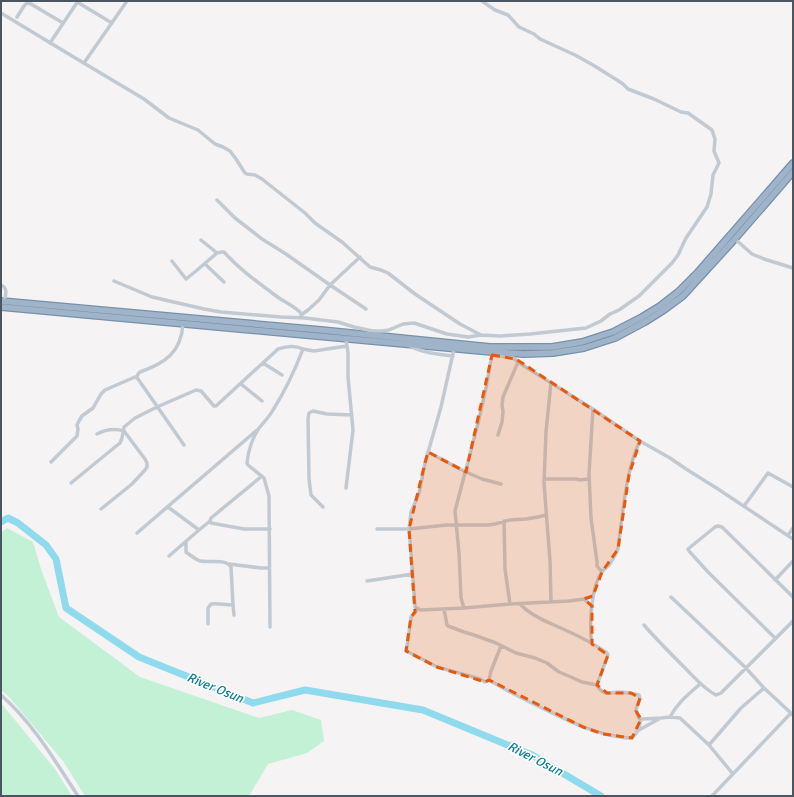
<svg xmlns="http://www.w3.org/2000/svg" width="794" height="797" viewBox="0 0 794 797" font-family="Signika,sans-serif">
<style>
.green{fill:#c3f1d5}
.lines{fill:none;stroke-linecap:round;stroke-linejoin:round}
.river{stroke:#90daee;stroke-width:7}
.trunk-casing{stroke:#7690ad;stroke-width:8}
.minor{stroke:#c1cad2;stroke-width:3.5}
.trunk{stroke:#9fb4c9;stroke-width:5.5}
.marked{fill:#e8590c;fill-opacity:0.2;stroke:#e8590c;stroke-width:3;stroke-dasharray:8 5;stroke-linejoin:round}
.labels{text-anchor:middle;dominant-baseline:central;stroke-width:3.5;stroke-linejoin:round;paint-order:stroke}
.water-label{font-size:13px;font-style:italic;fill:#0c7c9b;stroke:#fff}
</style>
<rect width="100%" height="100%" fill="#f5f3f3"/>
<path class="green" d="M7,528L33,542L41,569L59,617L140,677L259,718L292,710L321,720L324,741L307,753L268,764L249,796H85L63,761L10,698L1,690V533Z
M1,703L55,769L72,796H1Z"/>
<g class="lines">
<path class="river" d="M1,522L8,518L18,523L46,545L56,559L66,608L139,657L253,703L305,690L423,710L532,755L601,796"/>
<defs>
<path id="trunk" d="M1,301L321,330L490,347H552L582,342L613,332L642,317L660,306L678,292L698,272L793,163
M1,307L492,352L524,354L553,353L584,348L615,338L645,322L664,310L683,296L735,239L793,172"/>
</defs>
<use href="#trunk" class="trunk-casing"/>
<path class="minor" d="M77,2L112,23
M1,13L62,50L144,99L169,118L198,130L215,144L223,147L230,151L236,159L245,173L247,174L255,175L262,179L305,213L315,223L342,242L370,267L381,270L388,273L415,294L460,324L481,335
M17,17L24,6L27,3L31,4L63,23
M50,43L78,1
M84,63L127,1
M217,200L235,218L262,239L286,254L330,285L366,309
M735,239L752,254L764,259L793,268
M201,240L217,253
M172,261L186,279L196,271L217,253L222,252H224C240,270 260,284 279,298C288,304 294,306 302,314
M205,264L224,282
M114,281L152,297L204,309L221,312L281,317L305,318L338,322L354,327L373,331H382L389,330L403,324L414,323L447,334L468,337L481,335L500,336L530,334L586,328L601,321L610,314L619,310L639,296L672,263L678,255L686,238L707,207L711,194L713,175L719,163L714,151L715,139L712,130L688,113L681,112L654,99L628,89L623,84L617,80L593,65L575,55L540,39L534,34L519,27L508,15L495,10L482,1
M1,285C8,288 6,295 4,301
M301,315L308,310L319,300L330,285L360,257
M410,346C423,353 438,354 453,356
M454,349L441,407L425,463L419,493L411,512L409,529L415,607L421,610L464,608L510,604L569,601L584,599L593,596
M492,355L513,358L524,366L593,409L640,441L670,458L686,469L718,489L793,539
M263,363L282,375
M137,377L138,374L140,372C165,363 181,353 183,324
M241,384L262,401
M593,409L589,474L591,518L597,562V566L602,572
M97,434C106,429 114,428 124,431L145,459L147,463V467L145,470L132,484L101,509
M498,435L502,422L503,412L502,405L503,397L518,362
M428,452L466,472L482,479L501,484
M51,462L77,436L78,429L77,425L79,421L82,416L93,408L101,394L105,390L135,377L138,379L184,445
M262,476L211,518L210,521L211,523L244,529H270
M545,479H576L580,480L589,479
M71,483L115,447L120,443L122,438L124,427L135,418L157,407L196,390L201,391L214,406H216L278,349C287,346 295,345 303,349
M346,488L353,430L348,377V353L346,339
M744,506L768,473L793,487
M168,507L199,530L210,521
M323,507L311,495L309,479L308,419L309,413L313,411L327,414L352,415
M504,521L505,569L510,604
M377,529H409L447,525H488L495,524L510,520L526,519L538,517L546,515
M137,533L257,430
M788,535L793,528
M186,542V552C190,555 195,559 200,561C210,563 225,558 231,567L233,605L234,615
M169,556L199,530
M229,564L261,568H269
M775,580L793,561
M367,581L413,574
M671,597L746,668L764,688L793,715
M584,599L592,606
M551,602L550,561L544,483L546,432L551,382
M520,604C529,614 542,620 554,625C570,632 594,643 607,653L608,655L597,685
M464,608L461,598L459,553L455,511L478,423L486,388L492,354
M418,609L411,617L408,640L406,651L437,667L480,679L485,682L489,680L491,671L501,646
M444,609L447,625L448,626L464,632L474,635L496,643L516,653L535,658L547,663L559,672L571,677L582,682L597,685C603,696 608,693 619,692C626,692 632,693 639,695L640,699C637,706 634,710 639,718L641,719L661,718L670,717L680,718L709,745L733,774
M208,624V608L211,604C218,603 225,605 233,605
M644,625C657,640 671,654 685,668C695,678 704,689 716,695L721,693L793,621
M270,627L269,496L264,478L248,465L247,463C248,451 253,437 259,428C264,422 269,417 273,410C285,391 295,370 303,349L314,351L347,346
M775,638L708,572L689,551L688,549L715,527L718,526L722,527L793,597
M592,644C589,626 591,587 602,572C604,569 607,568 609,565C613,560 615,555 618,549C623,515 625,472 640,441
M489,680C507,691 527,701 546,710C571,722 592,733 620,737C624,738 629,739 632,737C638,735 640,724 641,719
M1,695C33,723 55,761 78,796
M670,717C678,702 688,695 700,684
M637,731L659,719
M709,745L741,708L764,688
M712,796L791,713"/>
<use href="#trunk" class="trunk"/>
</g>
<path class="marked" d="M492,355L516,359L640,441L629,475L618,549L602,572L593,596L584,599L592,606V644L608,655L597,685L607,693H631L640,698L636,711L641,719L632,738L603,734L583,727L489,680L485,682L437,667L406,651L411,617L415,612L409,529L425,463L428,452L466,472Z"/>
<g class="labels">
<g class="water-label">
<text transform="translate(215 688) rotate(22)">River Osun</text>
<text transform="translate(535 759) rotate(27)">River Osun</text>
</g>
</g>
<rect width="794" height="797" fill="none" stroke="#4a5661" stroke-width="4"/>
</svg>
